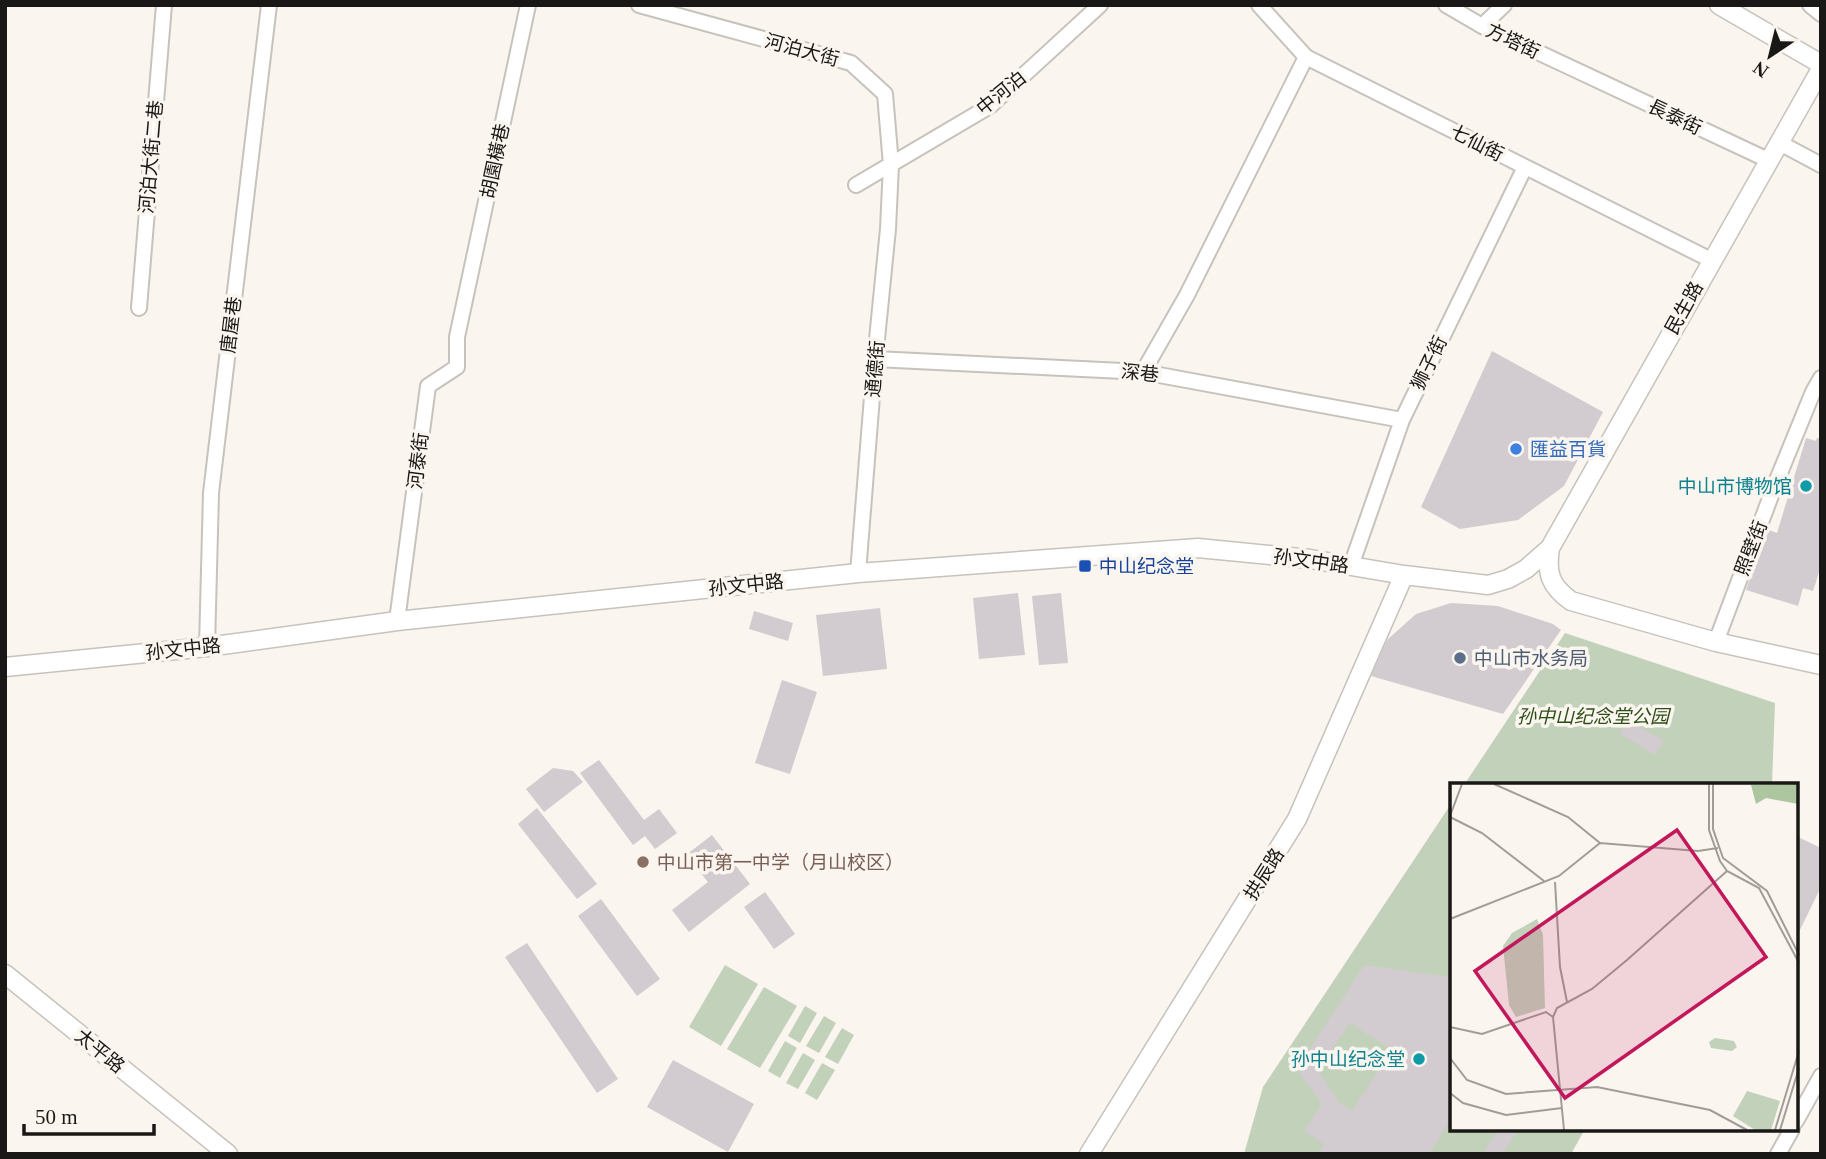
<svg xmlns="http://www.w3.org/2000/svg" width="1826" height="1159" viewBox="0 0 1826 1159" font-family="'Times New Roman','Noto Sans SC',serif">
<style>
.green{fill:#c2d1b9}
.building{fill:#d2cbcf;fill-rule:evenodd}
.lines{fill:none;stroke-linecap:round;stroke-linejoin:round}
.minor-casing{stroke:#c7c2bc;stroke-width:18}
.tertiary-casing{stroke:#c7c2bc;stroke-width:21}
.minor{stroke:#fff;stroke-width:14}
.tertiary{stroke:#fff;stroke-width:18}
.shop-dot{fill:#3f7fe0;stroke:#faf5ef;stroke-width:2.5}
.culture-dot{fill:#0f9aa8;stroke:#faf5ef;stroke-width:2.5}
.transit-dot{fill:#1a4fb4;stroke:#faf5ef;stroke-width:2.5}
.service-dot{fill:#5c6f8a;stroke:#faf5ef;stroke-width:2.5}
.education-dot{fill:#8d6e63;stroke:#faf5ef;stroke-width:2.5}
.labels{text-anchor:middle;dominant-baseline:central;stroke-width:7;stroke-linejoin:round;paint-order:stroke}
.street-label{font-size:19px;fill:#1a1816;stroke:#faf5ef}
.shop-label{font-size:19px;fill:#366cbe;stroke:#faf5ef;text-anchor:start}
.culture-label{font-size:19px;fill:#0d838f;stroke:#faf5ef;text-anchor:end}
.transit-label{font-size:19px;fill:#164399;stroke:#faf5ef;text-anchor:start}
.service-label{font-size:19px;fill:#4e5e75;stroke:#faf5ef;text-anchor:start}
.park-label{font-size:19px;font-style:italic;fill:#2d4d16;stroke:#faf5ef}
.education-label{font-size:19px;fill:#785e54;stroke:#faf5ef;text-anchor:start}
.inset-road{fill:none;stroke:#a09d98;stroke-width:2}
.view{fill:#c2185b;fill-opacity:0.15;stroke:#c2185b;stroke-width:3.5}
.inset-edge{fill:none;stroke:#1a1816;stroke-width:3.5}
</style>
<rect width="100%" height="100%" fill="#faf5ef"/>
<path class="green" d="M1565,633L1775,703L1772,784L1464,785Z
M1451,804V1129H1585L1571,1154H1244L1263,1087Z
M725,965L758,984L721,1046L689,1027Z
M764,987L797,1006L760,1068L727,1049Z
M805,1006L817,1013L800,1043L788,1036Z
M824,1016L836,1023L819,1053L806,1046Z
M842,1028L854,1035L838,1064L825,1057Z
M785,1041L797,1048L780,1078L768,1071Z
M803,1053L815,1060L798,1089L786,1083Z
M822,1063L835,1070L817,1100L805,1093Z"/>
<path class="building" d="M1492,351L1603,412L1564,486L1518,520L1460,529L1421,507Z
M1806,438L1816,441L1817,438L1821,439V566L1813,591L1803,588L1798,606L1746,590L1764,538H1766L1769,530L1777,533Z
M1018,593L1025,655L979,659L973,598Z
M1061,593L1068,663L1039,665L1032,596Z
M1451,603L1498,606L1553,624L1561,630L1503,714L1371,676L1387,640L1416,614Z
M880,608L887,669L823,676L816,615Z
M754,611L793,623L788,641L749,629Z
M782,680L817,692L790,774L755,763Z
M1628,720L1664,741L1655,755L1620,734Z
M599,760L644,820L659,809L677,833L655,849L645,836L633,845L580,773Z
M553,768L573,771L583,782L544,812L526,789Z
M537,808L597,884L577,899L518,824Z
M712,835L750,884L689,932L672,910L708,882L686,855Z
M1796,836L1821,848V887L1796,938Z
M765,892L795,934L774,949L744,907Z
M601,899L660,979L637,996L578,916Z
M527,943L618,1079L597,1093L505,957Z
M1364,965L1451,977V1119L1429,1154H1318L1324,1144L1304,1131L1322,1104L1297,1069ZM1350,1023L1392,1050L1352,1111L1339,1102L1318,1071Z
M673,1060L754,1104L728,1152L647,1107Z
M1499,1129H1518L1503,1154H1483Z"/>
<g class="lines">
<defs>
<path id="minor" d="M639,5L851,63L885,94L891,165L888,229L875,359L858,573
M1259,5L1306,57L1711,260
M1446,5L1482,26L1768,160
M1810,5L1821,14
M1482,26L1504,5
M1778,142L1821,165
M856,185L990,106L1100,5
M139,308L164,5
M875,359L1143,372L1402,420
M1143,372L1187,295L1306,57
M1351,566L1402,420L1525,167
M397,621L428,386L457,367V337L528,5
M1716,642L1775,485L1813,392L1821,378
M207,647L211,493L269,5
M1796,1121L1821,1076
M1778,1154L1792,1129"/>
<path id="tertiary" d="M1719,5L1821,64
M1550,548C1546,573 1550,586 1571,601L1716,642L1821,665
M5,667L207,647L397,621L858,573L1198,548L1310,559L1404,575L1488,585L1508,579L1526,569L1550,548L1821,69
M5,974L228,1154
M1089,1154L1297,819L1404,575"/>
</defs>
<use href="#minor" class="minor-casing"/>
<use href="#tertiary" class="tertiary-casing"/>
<use href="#minor" class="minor"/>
<use href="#tertiary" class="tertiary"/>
</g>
<circle class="shop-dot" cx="1516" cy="449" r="7"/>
<g class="culture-dot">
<circle cx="1806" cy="486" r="7"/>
<circle cx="1419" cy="1059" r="7"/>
</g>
<rect class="transit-dot" x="1078" y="559" width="14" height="14" rx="3.5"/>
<circle class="service-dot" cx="1460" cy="658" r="7"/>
<circle class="education-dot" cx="643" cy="862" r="7"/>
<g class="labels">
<g class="street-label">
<text transform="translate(1513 41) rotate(25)">方塔街</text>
<text transform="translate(802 50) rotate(15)">河泊大街</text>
<text transform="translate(1001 93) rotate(-39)">中河泊</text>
<text transform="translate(1675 117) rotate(25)">長泰街</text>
<text transform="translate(1477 143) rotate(27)">七仙街</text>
<text transform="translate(151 157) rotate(-85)">河泊大街二巷</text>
<text transform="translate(495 161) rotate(-78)">胡園橫巷</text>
<text transform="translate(1684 308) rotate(-61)">民生路</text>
<text transform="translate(231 325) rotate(-83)">唐屋巷</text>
<text transform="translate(1429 363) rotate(-64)">狮子街</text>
<text transform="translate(875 369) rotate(-85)">通德街</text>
<text transform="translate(1140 373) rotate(6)">深巷</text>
<text transform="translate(418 461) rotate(-83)">河泰街</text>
<text transform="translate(1751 548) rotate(-69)">照壁街</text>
<text transform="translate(1311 561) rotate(8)">孙文中路</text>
<text transform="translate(746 585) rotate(-6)">孙文中路</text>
<text transform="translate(183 649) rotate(-6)">孙文中路</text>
<text transform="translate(1264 874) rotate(-58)">拱辰路</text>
<text transform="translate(100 1051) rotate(39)">太平路</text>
</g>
<g class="shop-label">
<text x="1530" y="449">匯益百貨</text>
</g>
<g class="culture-label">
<text x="1792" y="486">中山市博物馆</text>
<text x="1405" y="1059">孙中山纪念堂</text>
</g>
<g class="transit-label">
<text x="1099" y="566">中山纪念堂</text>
</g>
<g class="service-label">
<text x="1474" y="658">中山市水务局</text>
</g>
<g class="park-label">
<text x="1593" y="716">孙中山纪念堂公园</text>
</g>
<g class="education-label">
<text x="657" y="862">中山市第一中学（月山校区）</text>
</g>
</g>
<g transform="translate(1450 783)">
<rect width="348" height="348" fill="#faf5ef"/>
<path d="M87,136L93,152L95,225L66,234L59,222L53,163L62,150ZM265,255L284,258L287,264L282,268L261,265L259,259ZM297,308L330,318L321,347H305L283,333Z" fill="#c2d1b9"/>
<path d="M348,1V21L316,15L306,21L301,2Z" fill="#adc69f"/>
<path class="inset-road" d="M44,1L118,34L150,60M259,1V47L270,78L277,88L309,105L349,180M263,1V46L273,75L317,108L349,172M0,33L12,1M0,34L32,50L94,98M105,99L110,184L117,219M0,136L109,93L150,60L248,68L268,65M103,234L107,225L142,206L177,177L277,88M103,234L114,347M0,244L32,251L96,229L103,234M0,275L17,297L56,311L147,304L260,327L297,347M0,310L13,320L56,332L112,325M325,347L349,268M330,347L349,285"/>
<path class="view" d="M227,47L316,174L115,315L25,188Z"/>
<rect width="348" height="348" class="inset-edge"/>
</g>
<rect width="1826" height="1159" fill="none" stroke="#1a1816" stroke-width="14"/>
<g transform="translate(1770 56) rotate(215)" stroke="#faf5ef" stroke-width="5" paint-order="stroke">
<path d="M0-5L12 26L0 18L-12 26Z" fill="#1a1816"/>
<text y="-10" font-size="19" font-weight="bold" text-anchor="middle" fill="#1a1816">N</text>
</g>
<path d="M24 1124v10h130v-10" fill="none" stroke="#1a1816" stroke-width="3.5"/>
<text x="35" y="1124" font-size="21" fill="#1a1816" stroke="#faf5ef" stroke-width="5" paint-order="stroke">50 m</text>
</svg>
